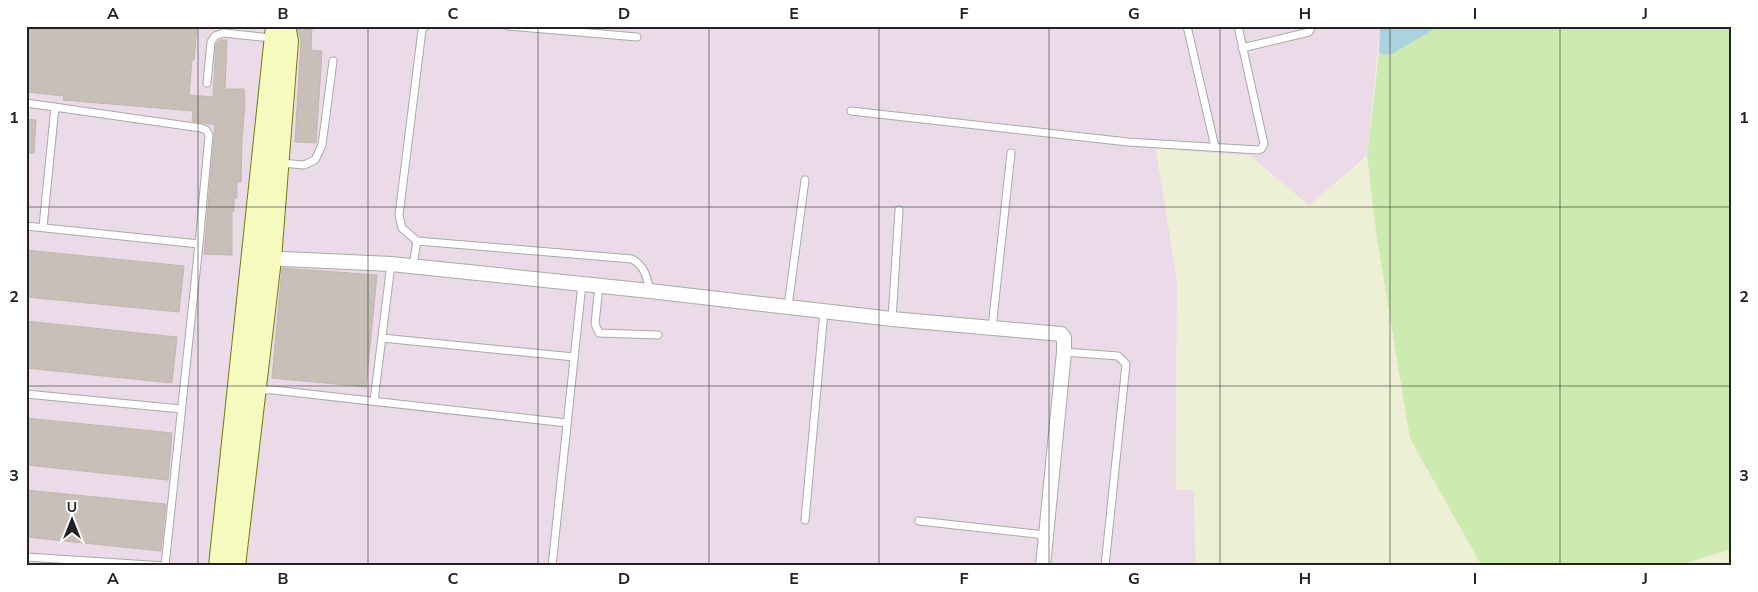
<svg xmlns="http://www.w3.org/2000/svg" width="1758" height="592" viewBox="0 0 1758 592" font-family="'Nunito Sans',sans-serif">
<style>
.industrial{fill:#ebdbe8}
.farmland{fill:#eef0d5}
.grass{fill:#cdebb0}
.water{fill:#aad3df}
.building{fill:#c7bfb8;stroke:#c4b6ab}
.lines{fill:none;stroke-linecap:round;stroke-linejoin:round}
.lane-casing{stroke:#a9a9a9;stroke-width:9}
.street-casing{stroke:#a9a9a9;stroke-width:16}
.secondary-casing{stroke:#707d05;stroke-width:22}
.lane{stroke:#fff;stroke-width:7}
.street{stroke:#fff;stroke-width:14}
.secondary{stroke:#f7fabf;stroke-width:20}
.grid{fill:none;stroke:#222;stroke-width:1;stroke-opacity:0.55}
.neatline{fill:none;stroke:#222;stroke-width:2}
.grid-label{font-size:16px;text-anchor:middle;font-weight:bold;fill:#222}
</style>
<rect width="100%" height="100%" fill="#f2efe9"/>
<path class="industrial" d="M26,26H1380L1367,156L1309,206L1250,156L1156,149L1177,280L1176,490H1194L1196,566H26Z"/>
<path class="farmland" d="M1156,149L1250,156L1309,205L1367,156L1376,232L1410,439L1482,566H1196L1194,490H1176L1177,280Z
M1732,549V566H1677Z"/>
<path class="grass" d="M1440,26H1732V549L1677,566H1482L1410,439L1376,232L1367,156L1379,52L1385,55L1392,54Z"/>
<path class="water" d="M1380,26H1440L1392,54L1385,55L1379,52Z"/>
<path class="building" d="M26,26H197L194,60H192L189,95L213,97L216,44L220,40H227L225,89H244L245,103L242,140L241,182H237V198H234V211H232V255L204,254L215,125L192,121L193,111L63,100L64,96L26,92Z
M297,26H312L311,50L322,51L316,143L295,142L301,41Z
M26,119L36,120L34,153H26Z
M26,250L184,266L179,312L26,297Z
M282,268L377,275L366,387L272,378Z
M26,321L177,337L172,383L26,368Z
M26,418L172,433L168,480L26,465Z
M26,490L166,504L161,551L26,537Z"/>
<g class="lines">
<defs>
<path id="lane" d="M425,26L422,30L399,215L402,228L417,241L632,259C645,266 647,278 650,291
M508,26L637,37
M1187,26L1215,147
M1242,48L1309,32L1312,26
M207,83L211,42L215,36L223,33L272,38
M26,103L201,128L206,130L209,135L199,244L165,566
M851,111L1128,142L1258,150L1261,149L1264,144L1238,26
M281,163L304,165L315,160L322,145L333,61
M26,226L199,244
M43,227L55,107
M413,266L417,241
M599,286L595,324L599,333L658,335
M788,306L805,180
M892,319L899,210
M992,328L1011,153
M382,338L574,357
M1064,352L1118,356L1126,364L1105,566
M256,390H273L567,423
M26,394L181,409
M374,401L391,264
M805,520L824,311
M919,521L1045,535
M26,557L165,566
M552,566L582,284"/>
<path id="street" d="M262,258L391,264L650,291L892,319L1061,334L1064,338V352L1043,566"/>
<path id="secondary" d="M219,566L276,26
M235,566L271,259L288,41L285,26"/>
</defs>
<use href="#lane" class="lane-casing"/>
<use href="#street" class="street-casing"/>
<use href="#secondary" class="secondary-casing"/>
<use href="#lane" class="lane"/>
<use href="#street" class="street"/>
<use href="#secondary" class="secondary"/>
</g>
<path class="grid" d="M198,26V566M368,26V566M538,26V566M709,26V566M879,26V566M1049,26V566M1220,26V566M1390,26V566M1560,26V566M26,207H1732M26,386H1732"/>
<rect width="1758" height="592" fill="none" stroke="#ffffff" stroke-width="55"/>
<g transform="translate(72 520)" stroke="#ffffff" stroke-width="4" paint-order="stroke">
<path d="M0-4L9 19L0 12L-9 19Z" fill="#222222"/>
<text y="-8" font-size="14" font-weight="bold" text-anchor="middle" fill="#222222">U</text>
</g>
<rect x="28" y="28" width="1702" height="536" class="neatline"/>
<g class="grid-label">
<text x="113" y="19">A</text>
<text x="283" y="19">B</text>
<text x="453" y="19">C</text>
<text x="624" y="19">D</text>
<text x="794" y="19">E</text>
<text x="964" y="19">F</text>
<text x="1134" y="19">G</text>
<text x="1305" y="19">H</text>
<text x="1475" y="19">I</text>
<text x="1645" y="19">J</text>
<text x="14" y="123">1</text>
<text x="1744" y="123">1</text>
<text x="14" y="302">2</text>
<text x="1744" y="302">2</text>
<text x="14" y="481">3</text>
<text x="1744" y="481">3</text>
<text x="113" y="584">A</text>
<text x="283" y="584">B</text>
<text x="453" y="584">C</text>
<text x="624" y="584">D</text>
<text x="794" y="584">E</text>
<text x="964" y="584">F</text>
<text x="1134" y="584">G</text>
<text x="1305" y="584">H</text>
<text x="1475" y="584">I</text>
<text x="1645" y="584">J</text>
</g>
</svg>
